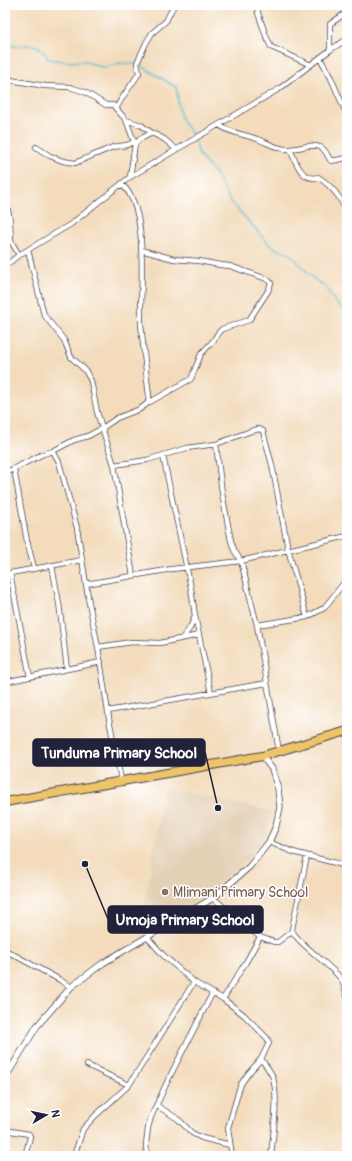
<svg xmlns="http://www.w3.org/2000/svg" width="352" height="1161" viewBox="0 0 352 1161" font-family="Pangolin,sans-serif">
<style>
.built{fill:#e4d0b5}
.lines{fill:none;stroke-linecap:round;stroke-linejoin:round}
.stream{stroke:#4fbacc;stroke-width:1.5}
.minor-casing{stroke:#413e4e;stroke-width:6}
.tertiary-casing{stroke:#413e4e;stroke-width:7}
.trunk-casing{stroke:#413e4e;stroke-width:10}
.minor{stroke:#fff;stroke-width:4.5}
.tertiary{stroke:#fff;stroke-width:5.5}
.trunk{stroke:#eec469;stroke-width:8}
.education-dot{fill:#8d6e63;stroke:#fff;stroke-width:1.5}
.labels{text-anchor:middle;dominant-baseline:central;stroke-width:3;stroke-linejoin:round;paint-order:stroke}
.education-label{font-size:14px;fill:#785e54;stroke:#fff;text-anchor:start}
.leader{fill:none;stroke:#22223b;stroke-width:1.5}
.callout-dot{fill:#22223b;stroke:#fff;stroke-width:1.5}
.callout{fill:#22223b;stroke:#22223b;stroke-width:1.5}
.callout-label{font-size:15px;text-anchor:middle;font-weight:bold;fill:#fff}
</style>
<rect width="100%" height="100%" fill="#fff"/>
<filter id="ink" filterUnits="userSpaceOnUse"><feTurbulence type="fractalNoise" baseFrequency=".025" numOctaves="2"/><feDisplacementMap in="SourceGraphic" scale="8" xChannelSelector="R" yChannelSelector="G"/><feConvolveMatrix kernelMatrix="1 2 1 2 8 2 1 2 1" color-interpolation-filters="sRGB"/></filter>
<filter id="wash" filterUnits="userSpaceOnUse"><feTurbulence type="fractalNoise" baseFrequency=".012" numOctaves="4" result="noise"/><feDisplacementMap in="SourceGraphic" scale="16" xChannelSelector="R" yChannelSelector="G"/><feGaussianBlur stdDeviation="0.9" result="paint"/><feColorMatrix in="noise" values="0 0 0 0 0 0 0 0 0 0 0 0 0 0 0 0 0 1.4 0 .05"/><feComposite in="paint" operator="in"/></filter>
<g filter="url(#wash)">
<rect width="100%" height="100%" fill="#f3dbbb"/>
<path class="built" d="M164,788L271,811L266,834L249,857L214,889L139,939Z
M5,846L11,882L5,884Z"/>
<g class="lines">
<path class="stream" d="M5,44C25,52 36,34 48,59L71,62L84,61L102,67L110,66L119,63L138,64L176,87C179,98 177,112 183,122C186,127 190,131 193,135
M195,141L199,155L216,175L231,202L270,245L280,251L287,252L290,254C298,262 306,271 314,279C317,282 322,283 324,286C333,295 334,306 347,311"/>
</g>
</g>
<g filter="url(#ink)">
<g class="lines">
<defs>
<path id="minor" d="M257,5L258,13L266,36L271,47L311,65
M330,50V24L347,12
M320,58L331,78L347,115
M5,79L45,86L70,87L85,92L106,105H113L126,120L135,144
M5,104L8,80
M116,109C122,96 132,85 139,73L137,63L146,43L152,33L166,21L174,5
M126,120L141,125L152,133L164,139L176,149
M219,125C230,133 243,134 257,139C267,142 278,150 289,149C300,149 310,143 320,147C326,149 327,156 331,161L347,158
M36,147L50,156L63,161L75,163L113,147L127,145L134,142
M290,149C295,161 302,182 318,177C332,186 341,197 347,213
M130,177L135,144L140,139L152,133
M5,197L10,220L11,241L19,255
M28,250L44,315L64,340L71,357L85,370L91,381L97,412L114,465L133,576
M141,250L174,259L199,261L220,265L230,266L267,279L271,283L268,291L249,320L222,329L218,333L214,340L201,354L191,379L148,403
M5,266L19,255L71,224L130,177L279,89L330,50L347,39
M216,444L222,493L231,541L234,550L241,561L257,625
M53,451L59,462L77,528L89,603L98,647L109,719L121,780
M163,456L191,588L195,616L211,693
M114,465L147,460L187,448L216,444L251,431L259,429L263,431L272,465L288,549L307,617
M14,469L27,541L34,568
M5,473L43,454L53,451L74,440L88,436L101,429L117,418L140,409L148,403L149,396C146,371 143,347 141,323C140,289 150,206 121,184
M52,566L59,603L67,669
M10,573L30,677
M5,574L82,560
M86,584L172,569L241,561L347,536
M183,637L190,628L195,616
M98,647L132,642L160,643L199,635
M5,682L101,662
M108,711L267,683
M279,751L257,625L307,617L324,608L347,579
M269,842L293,852L347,866
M307,856L293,924C293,926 292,928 292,930C295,941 332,966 341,979C344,984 345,990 347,996
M213,898L260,937L274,942H278L292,931
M147,937L164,956L194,982L223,999L244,1015L267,1038L269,1043L261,1059C265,1065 271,1071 273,1078C279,1099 273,1134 271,1156
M5,950L60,980L71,987
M223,999L246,962L260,937
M87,1065L129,1085
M156,1105L178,1119L192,1133L202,1138L230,1145
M5,1130L29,1134L30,1137L25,1156
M74,1156L83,1129L95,1116L129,1085L194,982
M147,1156L146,1144L148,1128L151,1117L169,1078L212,994
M232,1156L228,1128L238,1093L241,1084L248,1074L261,1059"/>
<path id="tertiary" d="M5,1078L37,1026L71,987L103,963L213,898L249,867L269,842L276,826L280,807L278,789L272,769L262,756"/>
<path id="trunk" d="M5,802L262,756L347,731"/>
</defs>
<use href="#minor" class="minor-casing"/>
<use href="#tertiary" class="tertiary-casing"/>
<use href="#trunk" class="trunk-casing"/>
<use href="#minor" class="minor"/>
<use href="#tertiary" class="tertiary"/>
<use href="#trunk" class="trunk"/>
</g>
</g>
<circle class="education-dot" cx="165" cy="892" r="4"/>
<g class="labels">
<g class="education-label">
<text x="173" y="892">Mlimani Primary School</text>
</g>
</g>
<path class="leader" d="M218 808L205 752M85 864L108 919"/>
<g class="callout-dot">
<circle cx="218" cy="808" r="4"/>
<circle cx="85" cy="864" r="4"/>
</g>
<g class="callout">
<rect x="33" y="739" width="172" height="27" rx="4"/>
<rect x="108" y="906" width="155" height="27" rx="4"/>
</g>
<g class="callout-label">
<text x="119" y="758">Tunduma Primary School</text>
<text x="185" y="925">Umoja Primary School</text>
</g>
<rect width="352" height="1161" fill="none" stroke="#fff" stroke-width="20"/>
<g transform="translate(46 1115) rotate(81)" stroke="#ffffff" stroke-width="3" paint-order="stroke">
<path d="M0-3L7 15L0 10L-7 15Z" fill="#22223b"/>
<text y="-6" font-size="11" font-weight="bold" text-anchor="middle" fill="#22223b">N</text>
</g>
</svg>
